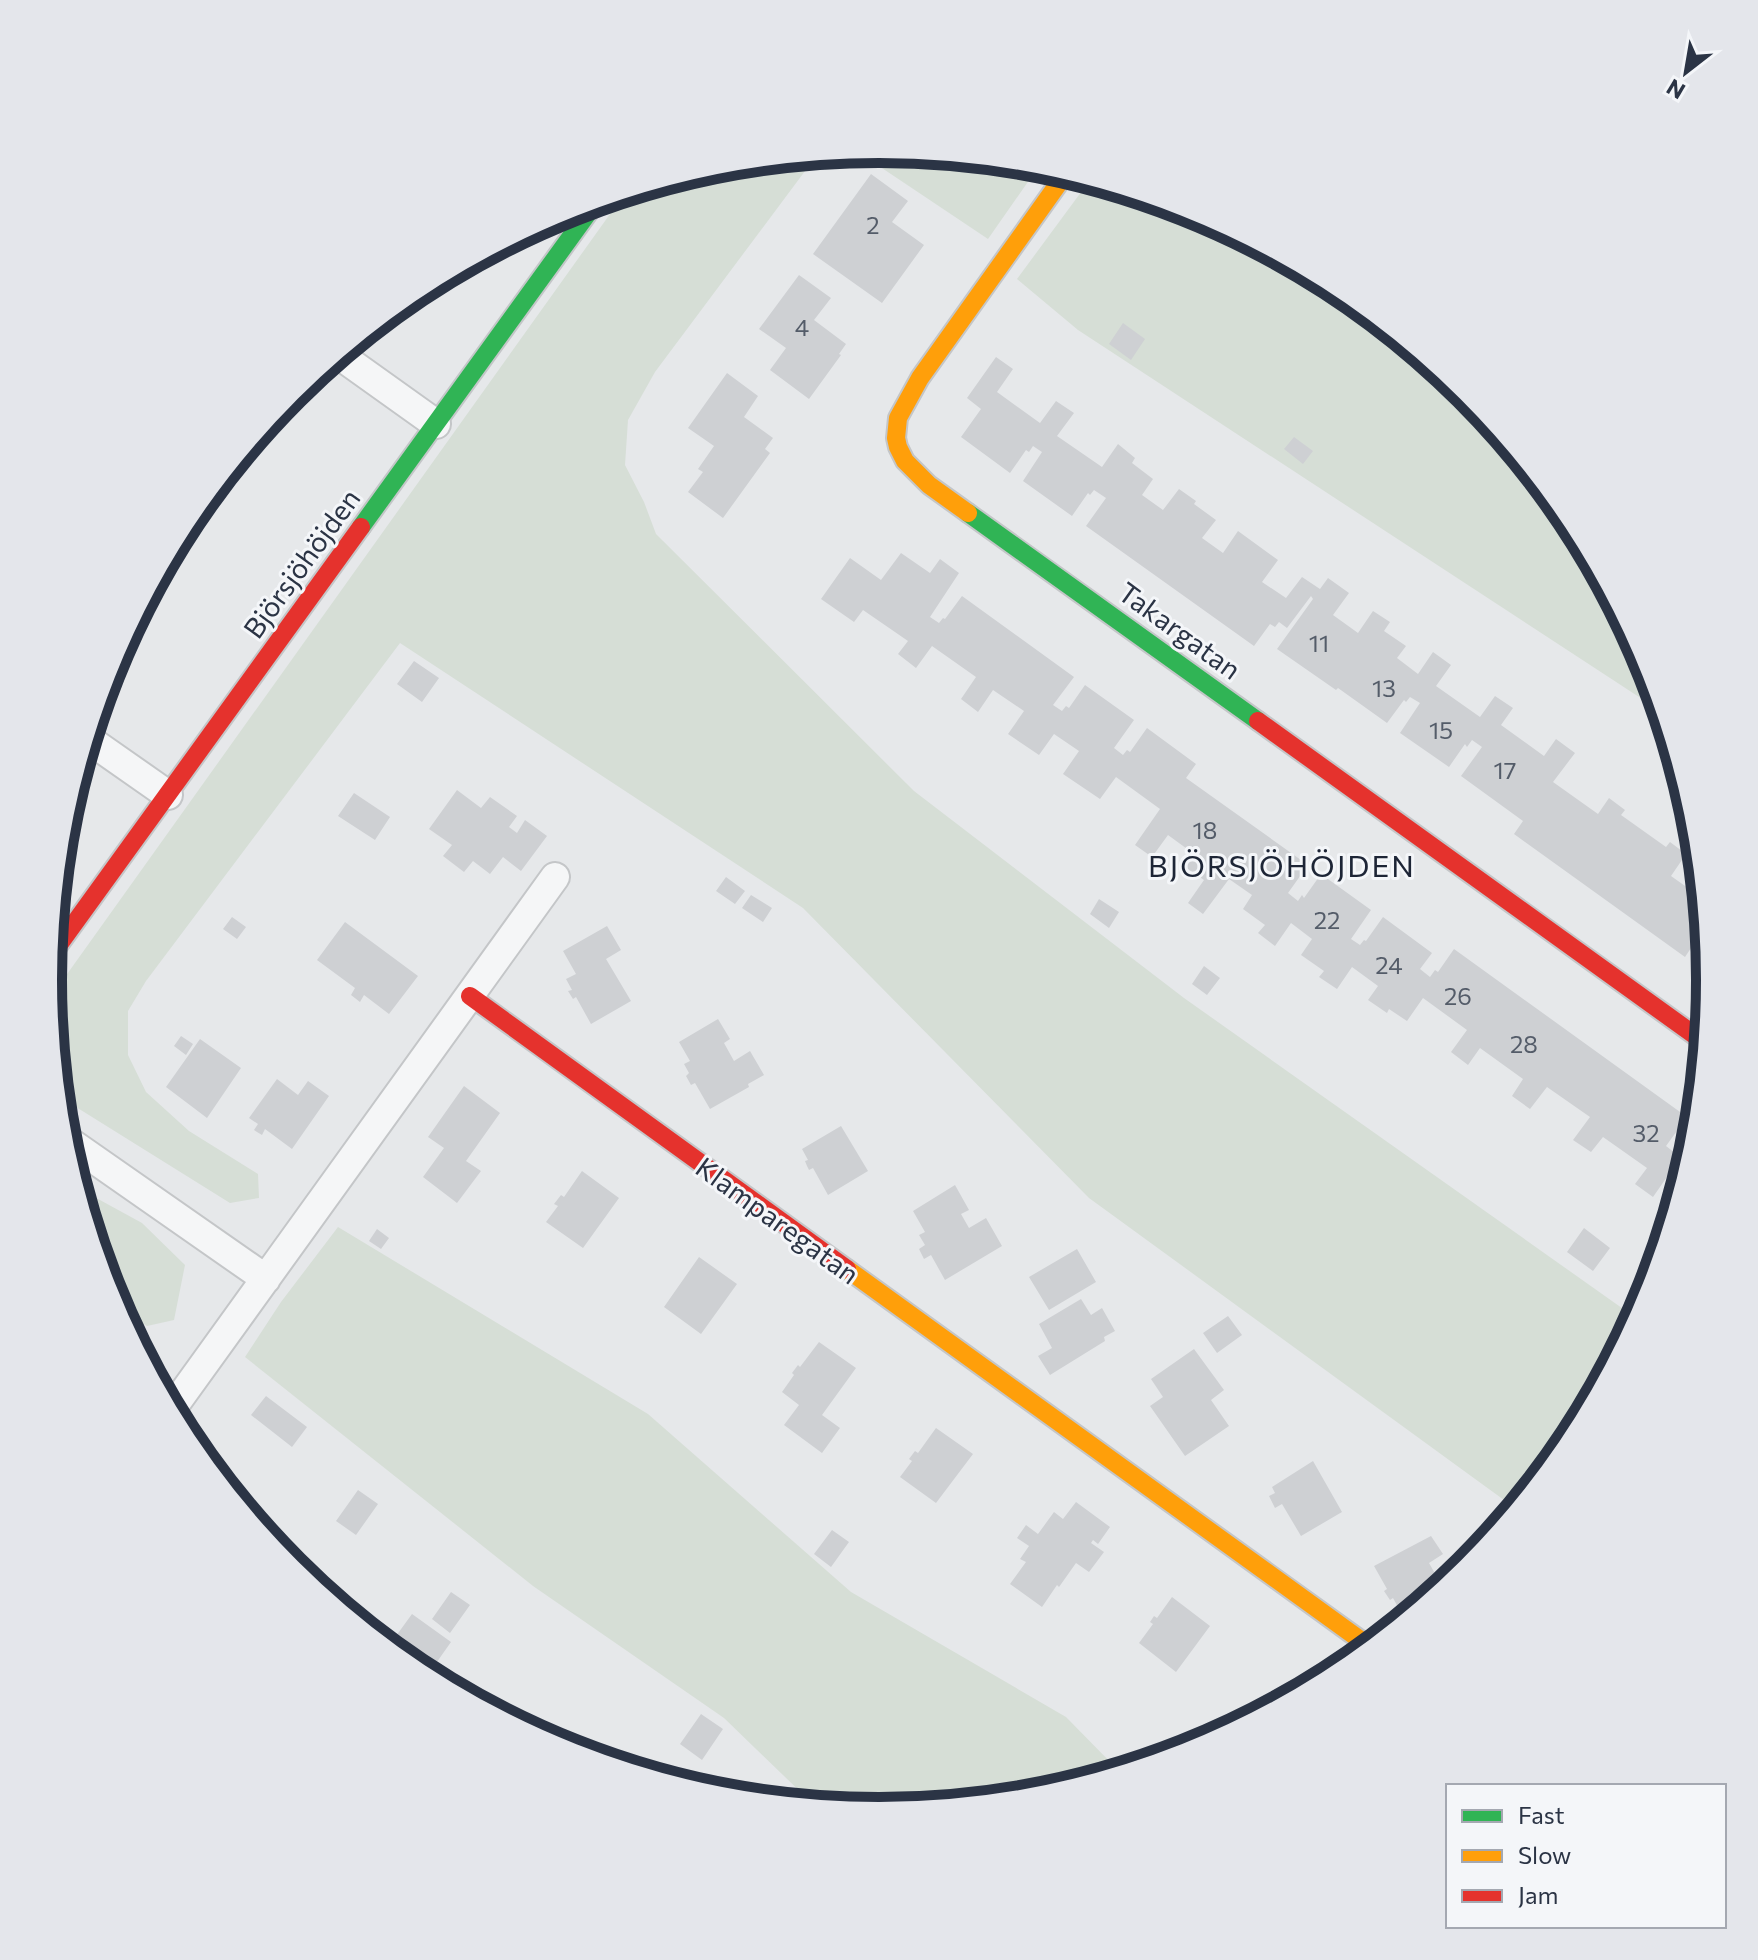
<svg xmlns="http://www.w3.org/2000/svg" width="1758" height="1960" viewBox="0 0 1758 1960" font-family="Commissioner,sans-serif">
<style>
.green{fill:#d6ded6}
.building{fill:#ced0d3}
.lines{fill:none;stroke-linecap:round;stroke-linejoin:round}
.street-casing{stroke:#c4c6c8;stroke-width:32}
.fast-casing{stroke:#c4c6c8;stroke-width:22}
.slow-casing{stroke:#c4c6c8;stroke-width:22}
.jam-casing{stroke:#c4c6c8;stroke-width:22}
.street{stroke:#f5f6f7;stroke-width:28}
.fast{stroke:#30b455;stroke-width:18}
.slow{stroke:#ff9f0a;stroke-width:18}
.jam{stroke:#e5322d;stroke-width:18}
.labels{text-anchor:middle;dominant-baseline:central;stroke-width:6;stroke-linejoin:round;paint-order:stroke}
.number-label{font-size:24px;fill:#545c69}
.street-label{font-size:28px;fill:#2b3445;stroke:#f4f6f9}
.neighbourhood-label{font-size:30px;letter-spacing:2px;fill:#1d2536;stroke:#f4f6f9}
.rim{fill:none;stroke:#2b3445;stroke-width:10}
</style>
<rect width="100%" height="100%" fill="#e6e8ea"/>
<path class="green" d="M879,149L1012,162L1032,176L988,239L858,152L808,167L655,372L628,420L625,465L644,502L656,534L914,791L1184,998L1636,1318L1570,1442L1515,1508L1089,1198L803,908L400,643L146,981L128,1011V1055L146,1092L189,1131L258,1174L259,1198L230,1203L60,1097L50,998L625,193L717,165Z
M1090,180L1197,212L1303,269L1485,415L1570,519L1647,662L1662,712L1078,330L1017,279Z
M78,1188L142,1223L185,1265L174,1320L147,1326L117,1308L111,1298Z
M338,1227L648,1414L851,1592L1066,1717L1119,1771L1041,1795L879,1811L813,1804L724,1718L533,1586L245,1357L281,1302Z"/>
<path class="building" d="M871,174L908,201L892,222L924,245L882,303L813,254Z
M799,275L831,298L814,320L846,344L839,354L841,355L809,399L770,370L786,348L759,329Z
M1123,323L1145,339L1131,360L1109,344Z
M996,357L1013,369L997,392L1040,423L1056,401L1074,413L1057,436L1102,467L1118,444L1135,458L1132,463L1153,479L1142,495L1163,510L1179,489L1196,501L1194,504L1216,520L1202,538L1223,553L1238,531L1278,560L1262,582L1286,598L1302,577L1320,589L1328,578L1349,593L1333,615L1358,633L1373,611L1390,622L1384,631L1406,646L1397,658L1418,674L1433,652L1451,665L1436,686L1480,717L1495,696L1513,708L1501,725L1544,756L1556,739L1575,753L1553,782L1598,814L1609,798L1625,810L1621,815L1666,847L1670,842L1686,854L1671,876L1702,898L1706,937L1701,933L1685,957L1514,834L1523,821L1461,776L1482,747L1472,740L1467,747L1465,744L1449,767L1400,733L1420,703L1410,697L1406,702L1404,700L1387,723L1338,688L1336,690L1277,649L1313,599L1311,596L1287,628L1279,622L1275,627L1270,624L1254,646L1086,526L1106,498L1094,490L1090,495L1088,493L1072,516L1023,481L1042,452L1033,446L1029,452L1026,450L1010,473L961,437L981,409L967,398Z
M727,373L758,396L744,417L773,438L765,449L770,453L723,518L688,492L703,472L698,469L714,446L688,428Z
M1294,437L1313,451L1303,464L1284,449Z
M901,553L930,573L940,559L959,573L930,617L939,623L943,618L945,619L962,596L1074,677L1053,705L1062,711L1066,706L1069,708L1085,685L1134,720L1114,748L1123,755L1127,750L1130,752L1147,728L1196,764L1186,778L1308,865L1288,893L1298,901L1302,895L1304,898L1321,874L1371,910L1351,939L1360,945L1364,940L1366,941L1383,917L1432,953L1420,969L1430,977L1435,970L1438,972L1454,949L1687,1117L1666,1146L1675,1153L1680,1146L1683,1148L1695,1131L1694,1143L1682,1183L1669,1174L1653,1197L1635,1184L1647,1168L1603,1137L1591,1152L1573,1140L1590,1117L1547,1087L1530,1109L1512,1096L1523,1079L1480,1048L1468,1065L1451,1052L1467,1030L1423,998L1407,1021L1389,1009L1387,1013L1368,1000L1378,986L1352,967L1337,989L1319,977L1324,971L1301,955L1312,939L1291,923L1275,946L1258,933L1265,925L1243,909L1252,895L1229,879L1203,914L1188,903L1204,880L1185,867L1194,854L1168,835L1152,857L1135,845L1160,809L1116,777L1100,799L1063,774L1079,751L1054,734L1039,755L1008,734L1024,711L993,690L978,712L961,699L976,677L932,646L916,668L898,654L908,641L863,610L854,622L821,599L850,558L881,580Z
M414,661L439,678L422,702L397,684Z
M457,790L481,808L490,797L517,816L509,827L517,833L525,820L547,836L521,871L503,857L490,874L473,861L464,872L443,856L452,845L429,829Z
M354,793L390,817L375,840L338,816Z
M726,877L745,891L735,904L716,891Z
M751,895L772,908L763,922L742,908Z
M1099,899L1119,912L1109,928L1090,914Z
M232,917L246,927L237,939L223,929Z
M345,922L418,976L389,1014L364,995L360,1002L351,995L355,988L317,960Z
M607,926L621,950L606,959L631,1001L591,1024L576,997L573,999L568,991L572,990L566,979L576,974L563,951Z
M1204,966L1220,978L1207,995L1192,984Z
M718,1019L730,1039L724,1043L734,1061L750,1051L764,1075L748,1084L749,1087L710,1109L695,1083L691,1085L686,1076L689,1073L684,1064L690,1061L679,1042Z
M181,1036L193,1044L186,1055L174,1046Z
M200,1039L241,1068L207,1118L166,1087Z
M277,1079L298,1095L308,1081L329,1096L292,1149L265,1129L262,1135L257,1132L254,1130L258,1124L249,1118Z
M464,1086L500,1113L466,1161L481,1171L457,1203L423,1177L444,1148L428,1137Z
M841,1126L868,1171L828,1195L813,1168L809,1170L807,1166L805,1161L808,1160L802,1149Z
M582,1171L619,1198L583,1248L546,1222L558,1206L554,1204L561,1195L564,1197Z
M955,1185L969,1210L961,1214L969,1228L986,1218L1002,1246L945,1280L931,1255L924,1259L919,1249L925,1245L919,1235L925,1232L913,1211Z
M1584,1228L1610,1248L1593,1271L1567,1252Z
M377,1229L389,1238L381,1249L369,1241Z
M1077,1249L1096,1282L1049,1310L1029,1277Z
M699,1257L737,1284L701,1334L664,1307Z
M1081,1299L1091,1315L1102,1308L1115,1331L1104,1337L1105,1341L1050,1375L1038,1356L1052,1348L1039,1324Z
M1228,1316L1242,1335L1217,1353L1203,1333Z
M819,1342L856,1368L822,1415L840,1428L822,1453L784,1425L799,1405L782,1392L794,1375L792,1373L798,1365L800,1367Z
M1194,1349L1224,1390L1211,1400L1229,1426L1185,1456L1150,1406L1163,1397L1151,1379Z
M266,1396L307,1427L292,1447L251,1415Z
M936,1428L973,1454L936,1503L900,1477L912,1461L909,1459L915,1451L918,1453Z
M1313,1461L1342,1512L1301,1536L1282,1504L1275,1508L1269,1496L1275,1493L1272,1487Z
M358,1490L378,1504L356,1535L336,1521Z
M1076,1502L1110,1527L1098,1544L1093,1540L1091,1543L1104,1552L1089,1572L1076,1563L1059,1587L1057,1585L1042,1607L1010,1584L1026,1562L1020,1559L1029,1546L1017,1538L1026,1525L1038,1534L1054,1512L1063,1519Z
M832,1530L849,1542L831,1567L814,1554Z
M1431,1536L1443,1554L1429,1563L1441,1584L1399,1609L1393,1598L1390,1600L1384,1591L1387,1589L1374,1566Z
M451,1592L470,1605L450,1633L432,1619Z
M1172,1597L1210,1626L1176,1672L1139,1643L1153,1624L1150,1622L1154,1616L1157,1618Z
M340,1603L381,1633L378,1638L338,1606Z
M412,1614L451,1642L427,1676L417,1671L388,1647Z
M1291,1683L1303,1691L1270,1709L1268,1707L1273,1700L1276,1703Z
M701,1714L723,1729L702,1760L680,1744Z"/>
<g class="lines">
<defs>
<path id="street" d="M338,354L436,424
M88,739L168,795
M64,1138L266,1279
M171,1410L555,877"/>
<path id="fast" d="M968,513L1258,721
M361,527L596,202"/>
<path id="slow" d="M968,513L929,485L905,461L898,447L896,438L898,418L920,378L1066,173
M847,1269L1370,1647"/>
<path id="jam" d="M1258,721L1704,1042
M50,957L361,527
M470,996L847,1269"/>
</defs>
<use href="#street" class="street-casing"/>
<use href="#fast" class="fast-casing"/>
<use href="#slow" class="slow-casing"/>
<use href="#jam" class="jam-casing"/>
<use href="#street" class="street"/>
<use href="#fast" class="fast"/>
<use href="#slow" class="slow"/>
<use href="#jam" class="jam"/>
</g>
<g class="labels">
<g class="number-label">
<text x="873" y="224">2</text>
<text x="802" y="326">4</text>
<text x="1319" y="642">11</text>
<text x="1384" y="687">13</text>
<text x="1441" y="729">15</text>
<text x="1505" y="769">17</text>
<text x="1205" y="829">18</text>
<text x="1327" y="919">22</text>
<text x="1389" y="964">24</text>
<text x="1458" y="995">26</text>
<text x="1524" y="1043">28</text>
<text x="1646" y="1132">32</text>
</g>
<g class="street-label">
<text transform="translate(301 563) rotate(-54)">Björsjöhöjden</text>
<text transform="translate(1180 630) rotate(36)">Takargatan</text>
<text transform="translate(778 1220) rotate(36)">Klamparegatan</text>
</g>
<g class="neighbourhood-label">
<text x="1282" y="864">BJÖRSJÖHÖJDEN</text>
</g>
</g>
<path d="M0 0H1758V1960H0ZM62 980a817 817 0 1 1 1634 0a817 817 0 1 1-1634 0Z" fill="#e4e6eb" fill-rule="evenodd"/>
<path class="rim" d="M62 980a817 817 0 1 1 1634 0a817 817 0 1 1-1634 0Z"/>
<rect x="1446" y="1784" width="280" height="144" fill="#f4f6f9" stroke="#a4a8b1" stroke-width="2"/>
<rect x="1462" y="1810" width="40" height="12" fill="#30b455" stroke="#a4a8b1" stroke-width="2"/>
<text x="1518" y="1824" font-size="24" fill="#2b3445">Fast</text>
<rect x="1462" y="1850" width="40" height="12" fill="#ff9f0a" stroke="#a4a8b1" stroke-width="2"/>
<text x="1518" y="1864" font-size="24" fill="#2b3445">Slow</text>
<rect x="1462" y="1890" width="40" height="12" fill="#e5322d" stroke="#a4a8b1" stroke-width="2"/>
<text x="1518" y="1904" font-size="24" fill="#2b3445">Jam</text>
<g transform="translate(1686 72) rotate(211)" stroke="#f4f6f9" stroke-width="6" paint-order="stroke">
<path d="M0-6L14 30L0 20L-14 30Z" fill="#2b3445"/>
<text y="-12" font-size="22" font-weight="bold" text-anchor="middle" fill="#2b3445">N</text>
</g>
</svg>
